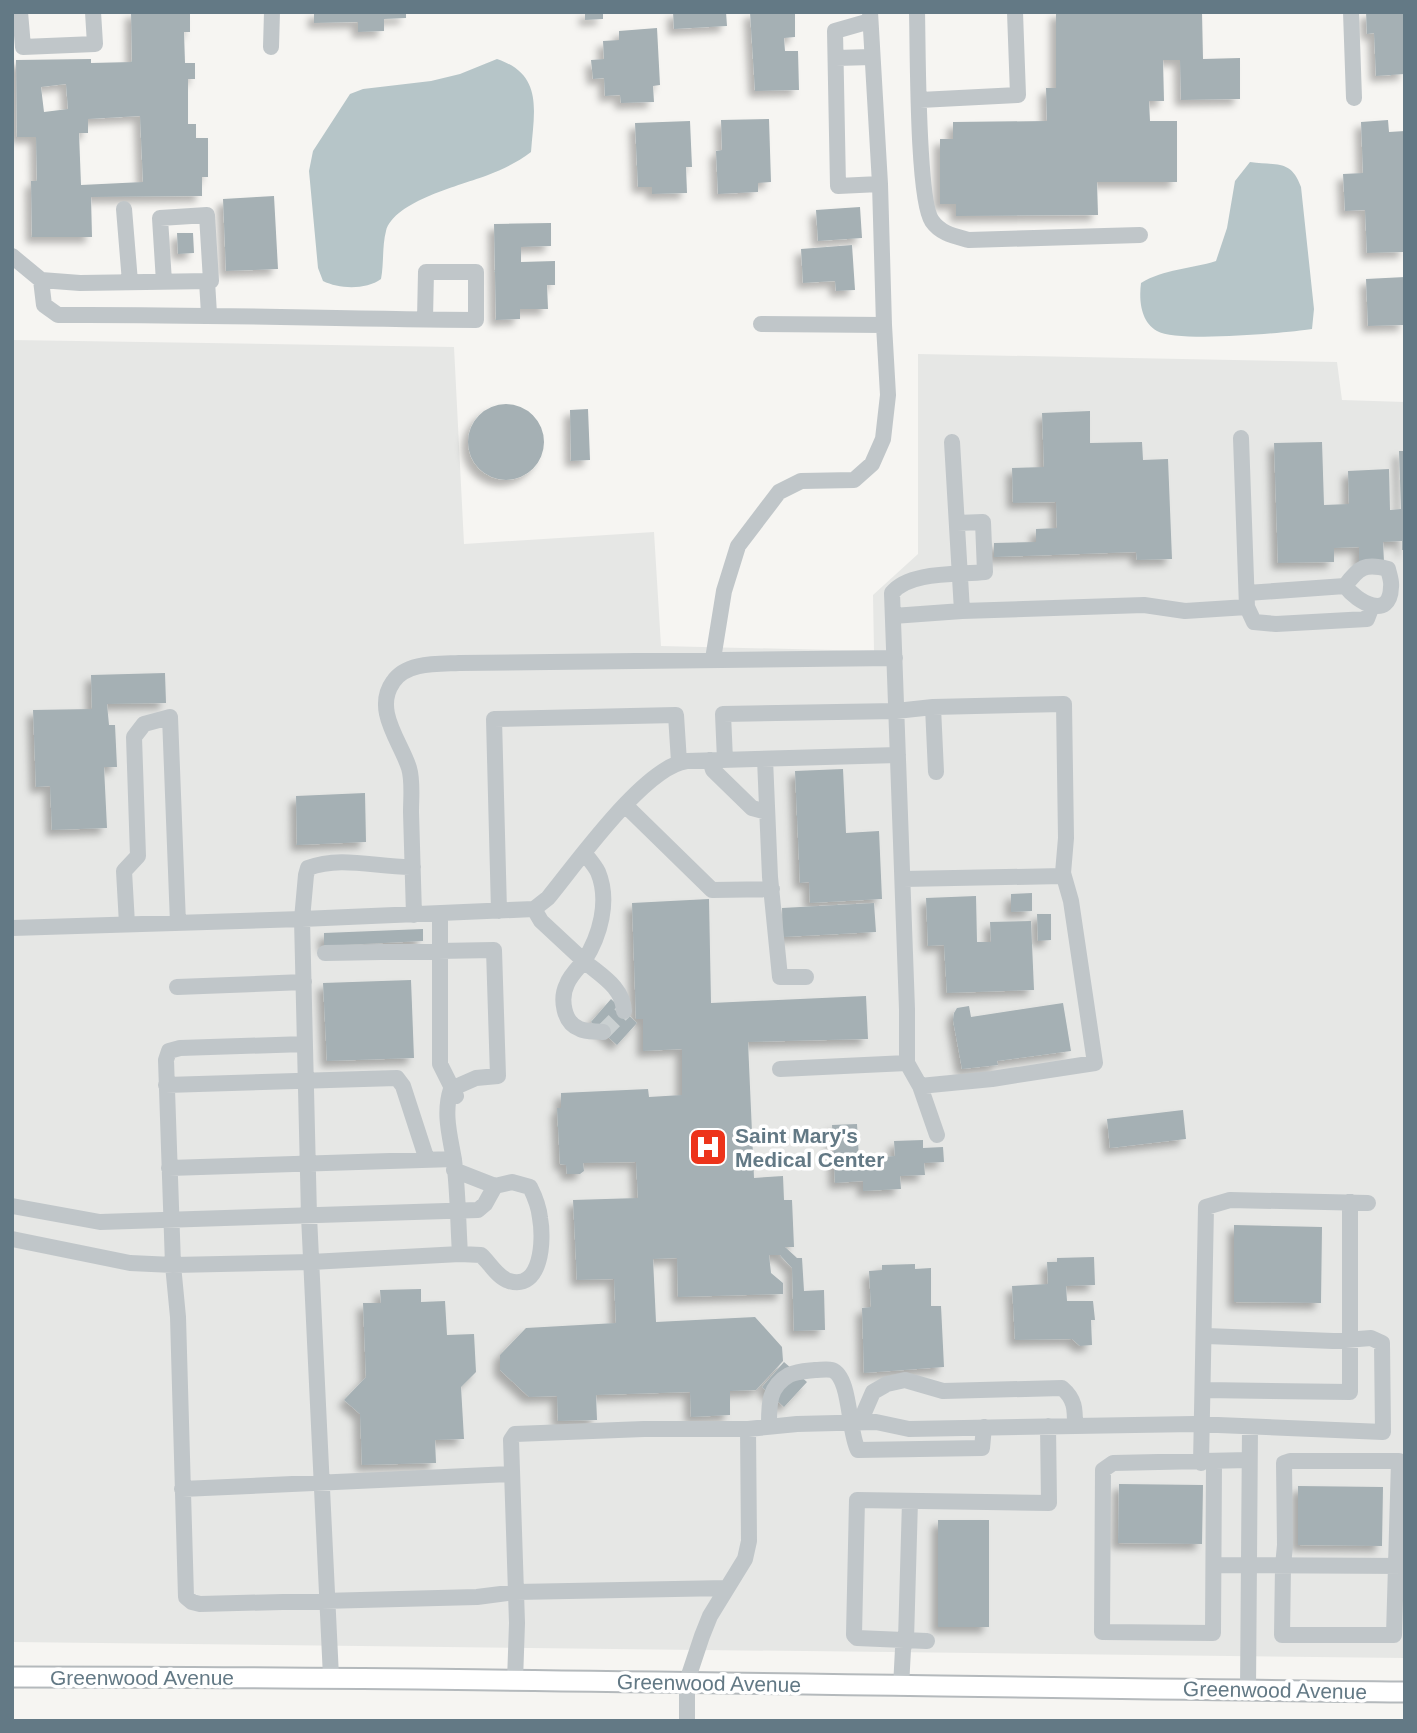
<svg xmlns="http://www.w3.org/2000/svg" width="1417" height="1733" viewBox="0 0 1417 1733" font-family="Arial,sans-serif">
<style>
.built{fill:#e6e7e5}
.water{fill:#b6c5c8}
.building{fill:#a5b0b4;fill-rule:evenodd;filter:url(#shadow)}
.lines{fill:none;stroke-linecap:round;stroke-linejoin:round}
.minor-tunnel{stroke:#cad0d1;stroke-width:16;stroke-dasharray:16 8;stroke-linecap:butt}
.major-casing{stroke:#b4b9bc;stroke-width:23}
.minor{stroke:#c0c6c9;stroke-width:16}
.major{stroke:#fff;stroke-width:19}
.labels{text-anchor:middle;dominant-baseline:central;stroke-width:7;stroke-linejoin:round;paint-order:stroke}
.poi-label{font-size:21px;font-weight:bold;fill:#637985;stroke:#fff;text-anchor:start}
.street-label{font-size:21px;fill:#637985;stroke:#fff}
</style>
<defs>
<filter id="shadow"><feDropShadow dx="-6" dy="6" stdDeviation="3.5" flood-color="#0004"/></filter>
</defs>
<rect width="100%" height="100%" fill="#f6f5f2"/>
<path class="built" d="M12,340L454,347L464,544L654,532L661,646L874,651L873,595L918,554V354L1337,362L1342,400L1405,402V1658L12,1642Z"/>
<path class="water" d="M497,59C544,75 534,111 531,152C518,162 503,169 488,175C462,185 394,201 386,231C382,246 384,264 381,279C366,290 339,289 323,281L318,268L309,171L313,151L350,94L363,89L431,81L460,74Z
M1250,162C1277,166 1291,159 1301,187L1314,309L1312,329C1285,333 1178,343 1157,331C1140,321 1139,299 1141,283C1164,269 1191,269 1216,261L1227,228L1235,181Z"/>
<path class="building" d="M131,12H190V32H184L185,63H195V79H188V124H196V138H208V177H202V196L91,197L92,237H32L31,181H37L36,137H17L16,60L91,59V63L132,62ZM66,84L68,109L44,112L41,87ZM140,116L143,182L81,185L79,133H88V119Z
M314,12H406V18L384,19V31L358,32V22L314,23Z
M585,12H603V19L585,20Z
M673,12H726L727,26L674,29Z
M750,12H795V37L784,38L785,51H798L799,90L755,91Z
M1056,12H1202L1203,59L1240,58V99L1181,100L1180,60H1163L1164,101H1149L1150,121H1177V182H1097L1098,215L956,216V204H940V139H953V122L1047,121L1046,88H1056Z
M1366,12H1405V74L1376,76L1374,33L1367,34Z
M657,28L660,85L653,86L654,102L621,103L620,95L605,96L604,78L593,79L591,60L604,59L603,41L619,40V31Z
M769,119L771,182L758,183V192L718,194L716,151L722,150L721,120Z
M1388,120L1389,132L1405,131V252L1367,253L1365,210L1345,211L1343,174L1363,173L1361,122Z
M690,121L692,167H686L687,193L652,194V187H638L635,123Z
M274,196L278,269L226,271L223,199Z
M860,207L862,238L818,241L816,210Z
M551,223V246L521,247V262L555,261V285H547L548,309H520V319L496,320L494,224Z
M177,233H193L194,253L178,254Z
M852,245L855,290L836,291L835,281L803,283L801,249Z
M1405,277V325L1368,326L1366,279Z
M468 442a38 38 0 1 1 76 0a38 38 0 1 1-76 0Z
M588,409L590,460L571,461L570,410Z
M1090,411V443L1142,442L1143,460L1168,459L1172,559L1137,560L1136,552L994,557V543L1036,542V529L1057,528L1056,502L1013,503L1012,468L1044,467L1042,413Z
M1322,442L1324,505L1349,504L1348,471L1389,469L1390,510L1401,509L1399,451H1405V550H1402V541L1383,542L1384,562L1359,563V547L1334,548V562L1278,563L1274,443Z
M165,673L166,703L107,704L109,725H115L117,767H104L107,828L52,830L50,786L36,787L33,710L92,709L91,675Z
M843,769L846,833L879,831L882,899L810,903L809,882L800,883L795,771Z
M365,793L366,842L297,845L296,796Z
M1032,893V911L1011,912V894Z
M976,896L977,942H991L990,922L1031,921L1034,990L947,993L944,945L928,946L926,898Z
M709,899L711,1003L866,996L868,1039L748,1042L754,1178L783,1176L784,1200H792L794,1247H785L797,1258H802L804,1291L824,1290L825,1330L794,1331L792,1268L780,1255H769L771,1273L783,1283V1294L678,1297L677,1258L653,1259L656,1322L755,1317L782,1347L783,1361L756,1390L730,1391V1415L691,1417L690,1392L596,1395L597,1420L558,1421L557,1396L529,1397L500,1370V1355L526,1328L616,1323L614,1279L577,1280L573,1200L638,1198L636,1162L583,1163L584,1171L580,1174H567L566,1165L560,1164L557,1108H561V1093L648,1089L649,1097L682,1095V1049L643,1051V1019H636L632,903Z
M874,903L876,932L783,937L782,908Z
M1037,914H1051V940L1038,941Z
M423,929V941L324,946V933Z
M411,980L414,1058L327,1061L323,983Z
M611,999L637,1023L617,1045L591,1022Z
M1063,1003L1071,1051L997,1061L998,1065L962,1069L953,1020L954,1013L957,1008L969,1006L971,1017Z
M1183,1110L1186,1139L1110,1148L1107,1119Z
M857,1124L859,1159L895,1156L894,1141L923,1140V1148L943,1147L944,1162L924,1163L925,1175L900,1176L901,1189L863,1191V1181L835,1183L832,1125Z
M1234,1225L1322,1227L1321,1303L1234,1302Z
M1094,1257L1095,1285L1066,1286L1067,1301H1093L1095,1320H1091L1092,1345L1080,1346L1072,1339L1015,1340L1012,1286L1048,1284L1047,1262H1057V1258Z
M915,1264V1269L931,1268V1306H941L944,1367L864,1373L862,1308L871,1307L869,1271L882,1270V1265Z
M421,1289V1302L445,1301L447,1335L474,1334L476,1372L461,1387L464,1439L435,1440L436,1463L362,1465L360,1414L344,1400L366,1377L363,1303H381L380,1290Z
M784,1362L807,1382L784,1407L762,1387Z
M1119,1484L1203,1485L1202,1544L1118,1543Z
M1298,1486L1383,1487L1382,1546L1298,1545Z
M938,1520H989V1627H938Z"/>
<g class="lines">
<path class="minor-tunnel" d="M603,1032L624,1011"/>
<defs>
<path id="major" d="M12,1677C476,1677 941,1687 1405,1692"/>
</defs>
<use href="#major" class="major-casing"/>
<path class="minor" d="M20,12L23,47L95,44L93,12
M917,12C918,48 917,200 932,221C941,234 955,236 969,240L1140,235
M1351,12L1354,98
M870,21L835,31L838,186L880,184
M271,47L272,12
M836,58L872,57
M920,100L1018,95L1015,12
M124,209L130,282
M12,256L41,280L80,283L211,281L207,215L160,218L164,282
M41,280L44,305L58,315C197,314 337,319 476,320V272H426L425,319
M207,281L209,314
M761,324L884,325L880,184L870,12
M1247,593L1345,586C1359,567 1365,563 1388,569C1389,574 1392,581 1391,587C1390,621 1357,602 1345,586
M1247,607L1254,622L1276,624L1367,619L1372,606
M962,611L1144,605L1185,611L1247,607L1241,438
M893,616L962,611L952,442
M713,659L724,591L738,546L779,492L801,481L854,480L872,464L883,439L888,395L884,325
M933,707L936,772
M765,759L770,877L780,977H806
M710,760L713,770L752,808L767,812
M725,760L723,714L896,711L933,707L1064,704L1066,838L1063,873L1071,901L1095,1063L992,1079L920,1086
M625,805L712,890L772,889
M903,879L1063,876
M534,909L541,921L584,961C600,936 610,901 598,872C595,866 589,859 585,854
M499,911L494,719L676,715L679,762
M440,914V1064L456,1096
M414,915C413,880 412,846 411,812C411,798 413,781 409,768C401,742 373,710 393,682C406,662 438,664 459,663L895,658
M127,924L124,871L138,856L134,737L144,724L170,717L178,923
M12,928L302,919L534,909L548,898C576,864 645,766 687,761L898,755
M325,953L494,950L498,1076L476,1078L451,1089C443,1113 450,1136 454,1160C458,1190 458,1223 460,1254
M177,987L304,982
M603,1032C596,1031 586,1032 580,1029C563,1023 560,998 567,984C570,976 578,968 584,961C600,975 623,987 624,1011
M305,1044L180,1048L169,1051L166,1060L173,1265L178,1317L186,1597L192,1602L200,1604L477,1597L516,1592L727,1588
M907,1063V1009L892,593C909,571 958,575 985,572L983,522L957,523
M780,1069L907,1063L920,1086L937,1135
M166,1085L397,1078L403,1086L427,1160
M169,1168L454,1159
M454,1170L495,1186
M12,1206L100,1222L478,1210L485,1204L495,1186L512,1182L530,1187C535,1197 539,1207 540,1218C544,1239 542,1291 509,1281C497,1277 490,1263 481,1255L460,1254L311,1262L173,1265L130,1263L12,1239
M1204,1390L1350,1392V1202
M860,1422L873,1392L887,1384L905,1380L943,1391L1062,1388C1075,1399 1075,1409 1075,1425
M769,1427C769,1405 768,1387 789,1375C798,1371 806,1371 815,1370C820,1370 827,1369 832,1370C851,1377 848,1432 858,1450L982,1448L984,1427
M1290,1461H1399L1394,1635H1282L1283,1566L1285,1545L1284,1463Z
M1201,1463L1206,1207L1230,1200L1368,1203
M1214,1463L1213,1633L1102,1632L1103,1470L1113,1463L1249,1460
M182,1489L512,1474
M1214,1565L1404,1566
M927,1641L857,1638L854,1635L857,1500L1049,1503L1048,1426
M331,1677L309,1216L302,919L306,875L308,868C341,855 379,868 413,867
M515,1681L517,1623L511,1440L515,1434L644,1429H748L797,1424L876,1422L909,1429L1194,1424L1383,1432L1382,1343L1371,1338L1333,1341L1206,1336
M901,1687L903,1649L906,1640L910,1501
M1248,1690L1250,1427
M687,1721V1681L702,1636L710,1616L745,1559L749,1541L748,1429"/>
<use href="#major" class="major"/>
</g>
<defs>
<symbol id="hospital-square" viewBox="-11 -11 22 22"><rect x="-9" y="-9" width="18" height="18" rx="4" fill="#ed341b" stroke="#fff"/><path d="M-5-5h3v3.5h4V-5h3V5h-3V1.5h-4V5h-3Z" fill="#fff"/></symbol>
</defs>
<g fill-rule="evenodd">
<use href="#hospital-square" x="686" y="1125" width="44" height="44"/>
</g>
<g class="labels">
<g class="poi-label">
<text x="735" y="1135">Saint Mary's<tspan x="735" dy="24">Medical Center</tspan></text>
</g>
<g class="street-label">
<text x="142" y="1677">Greenwood Avenue</text>
<text transform="translate(709 1683) rotate(1)">Greenwood Avenue</text>
<text transform="translate(1275 1690) rotate(1)">Greenwood Avenue</text>
</g>
</g>
<rect width="1417" height="1733" fill="none" stroke="#637985" stroke-width="28"/>
</svg>
